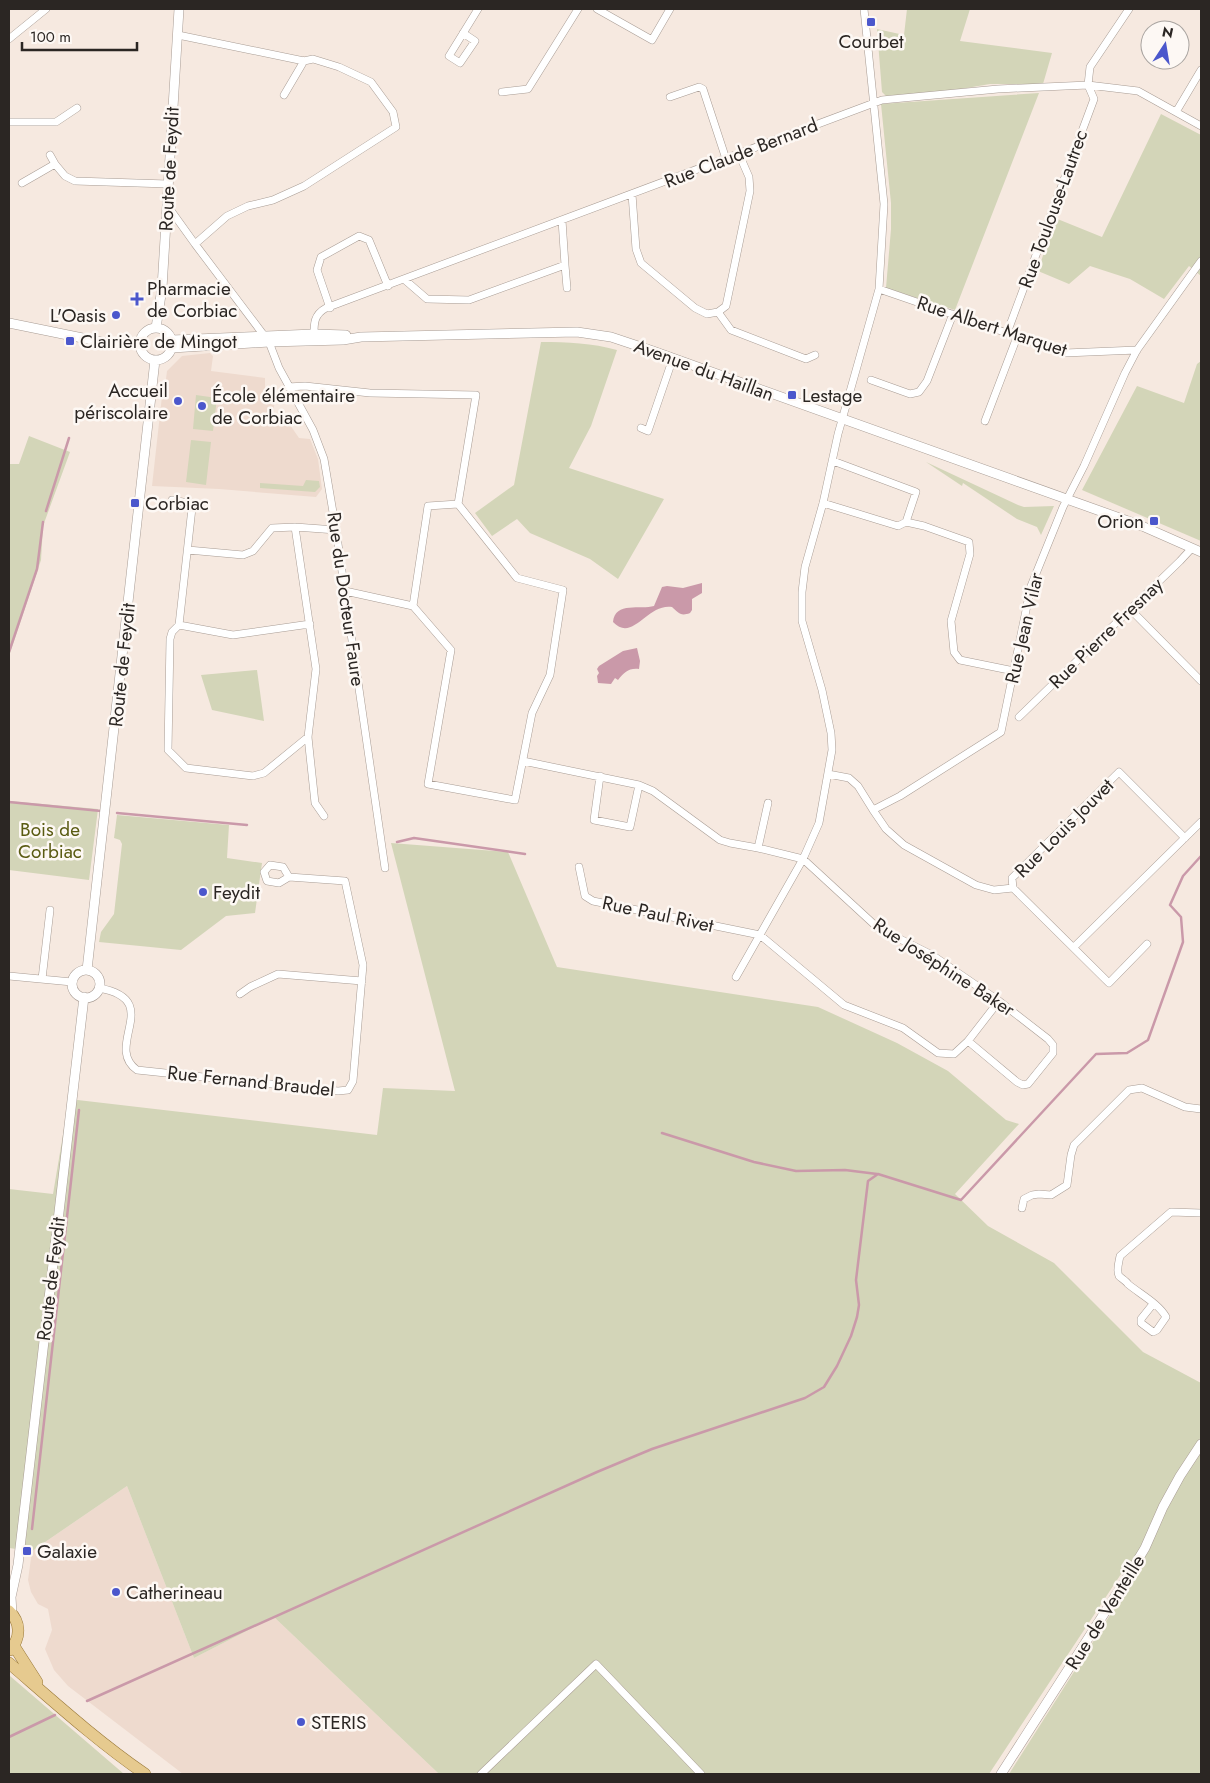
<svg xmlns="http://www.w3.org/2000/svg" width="1210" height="1783" viewBox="0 0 1210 1783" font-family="Jost,sans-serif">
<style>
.built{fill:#eedace}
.green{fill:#d3d5b8}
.water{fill:#ca99a9}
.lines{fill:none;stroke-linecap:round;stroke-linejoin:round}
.stream{stroke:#ca99a9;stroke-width:2.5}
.minor-casing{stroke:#a89c94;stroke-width:8}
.tertiary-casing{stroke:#a89c94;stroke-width:10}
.primary-casing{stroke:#9a7939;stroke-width:12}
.minor{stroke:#fff;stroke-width:7}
.tertiary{stroke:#fff;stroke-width:9}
.primary{stroke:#e6ca8f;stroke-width:11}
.poi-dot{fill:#4b57cc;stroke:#fdf8f4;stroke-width:2}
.labels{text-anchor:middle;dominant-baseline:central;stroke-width:5;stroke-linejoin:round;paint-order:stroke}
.poi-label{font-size:19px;fill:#2b2623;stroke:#fdf8f4;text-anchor:start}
.street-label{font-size:19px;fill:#2b2623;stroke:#fdf8f4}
.park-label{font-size:19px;fill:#5a5b12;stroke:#fdf8f4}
</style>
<rect width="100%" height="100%" fill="#f6e9e0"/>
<path class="built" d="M210,353L213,356L211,371L265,378V390L276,391L273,415L278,416L277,423L288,422L299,438L310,439L318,459L322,489L316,497L219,489L152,486L163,387H165L167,371L182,356Z
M127,1486L194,1658L274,1617L439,1774H183L68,1686L54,1670L45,1649L52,1630L48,1609L38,1604L31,1592L28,1580L32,1551Z"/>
<path class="green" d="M907,9H970L960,41L1052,53L1043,84H990L949,91L886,96L882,92L877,29L904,35Z
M1039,93L955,310L886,288L891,229V203L881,104Z
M1161,114L1201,135V276L1189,266L1164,299L1130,279L1090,266L1069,284L1038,271L1055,218L1102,237Z
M541,342C568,342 592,343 617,350L591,426L569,468L664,499L618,579L590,559L530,533L517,519L492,536L475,513L514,485Z
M1201,361V541L1082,490L1137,386L1184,403L1197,364Z
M196,395L217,398L213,431L193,429Z
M29,436L70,452L43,526L41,560L9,656V464H19Z
M191,440L211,442L206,485L186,482Z
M926,462L1018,505L1024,507L1054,506L1041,535L1037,527L1017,519L963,483L962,486Z
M306,480L319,481L320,487L315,492L260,488V483L303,486Z
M257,670L264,721L212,710L201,675Z
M9,801L98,809L89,880L9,870Z
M117,815L229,825L227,858L262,863L255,913L226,916L181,950L99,942L101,932L114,914L122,844L120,840L114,838Z
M391,843L508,852L557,967L818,1007L897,1043L948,1071L1006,1120L1019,1124L955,1194L988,1226L1054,1263L1143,1352L1201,1383V1774H1009L1131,1582L1123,1571L989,1774H439L274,1617L194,1658L127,1486L32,1551L9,1548V1189L53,1194L69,1099L377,1135L383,1088L455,1091Z
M9,1676H10L124,1774H9Z"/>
<path class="water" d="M702,583V593L692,599V610L690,613C680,617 678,612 672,607C647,603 633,643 613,622C615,601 641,610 654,606L662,587L667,586L683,588Z
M637,648L640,661L639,669C628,668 625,672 618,680L615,678L611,684L598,683L597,676L599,673L597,669L599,666L623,651Z"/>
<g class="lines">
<path class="stream" d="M46,511L69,438
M9,652L37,569L43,522
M9,802L101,811
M117,813L247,825
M397,842L414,838L525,854
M662,1133L754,1162L796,1171L845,1170L877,1174
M32,1529L79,1110
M87,1701L597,1472L652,1449L805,1398L824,1387L837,1366L851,1336L857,1317L859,1305L856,1280L868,1181L878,1174L961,1200L1096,1054L1127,1053L1148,1040L1183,942L1181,917L1170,905L1183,876L1201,856
M9,1737L55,1715"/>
<defs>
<path id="minor" d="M597,9L652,40L670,9
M463,33L475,41L460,63L449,56L478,9
M178,35L304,61L313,59L339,67L371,82L393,112L396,127L304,186L273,200L248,206L227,216L195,244
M9,39L46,9
M502,92L528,89L578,9
M284,95L304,61
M670,97L699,87L703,89L726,159
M1176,112L1201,70
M9,122H56L77,108
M739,154L749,177L750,191L726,306L718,312L731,330L806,359L815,355
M50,155L55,164
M22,183L55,164L65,176L75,181L168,184
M632,194L636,249L641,263L695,308L707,314L718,312
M167,205L195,244L269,342L279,368L313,430L324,459L336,530L385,868
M565,265L567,288
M405,280L427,299L469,300L565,265L562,220
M879,289L1065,353L1137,350
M330,308L317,270L321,257L359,236L369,240L388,286
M1007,333L1094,99L1088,85L1090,67L1129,9
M314,338C314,325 313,315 326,308L882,100L998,89L1088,85L1138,91L1201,126
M871,380L910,394L919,392L927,381L953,314
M288,387L305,386L370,393L476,395L458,504L428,506L413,606
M985,421L1017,337
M641,428L648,431L673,358
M172,500L188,503L192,508L179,625L172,632L170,639L168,750L186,768L253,776L264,773L308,737
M823,503L898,526L906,522L916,492L833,461
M906,522L924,526L969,542L970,554L951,621L954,652L960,660L1014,671
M295,527L316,669L308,737L315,803L324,816
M188,550L243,555L253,551L272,528L295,527L336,530
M345,591L413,606L451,650L428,784L515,800L532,713L550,675L563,590L517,578L458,504
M1130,609L1201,681
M179,625L233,635L310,624
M1019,717L1180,561L1192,548
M523,761L639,785L653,791L720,840L730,843L758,848L803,859L878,928L932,955L999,1001L1048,1039L1053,1045V1053L1028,1084L1023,1085L1017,1082L968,1041L954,1054L938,1053L903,1028L844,1005L760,935L593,901L585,896L579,867
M828,774L849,778L858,786L873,810L900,796L1001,732L1031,586L1063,507L1084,466L1125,373L1137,350L1201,261
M600,776L594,820L630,827L639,785
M873,810L886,829L904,845L976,885L994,890L1013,888
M758,848L768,803
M1013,888L1012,878L1119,772L1185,838
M1013,888L1109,983L1147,944
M1074,947L1201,822
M9,976L72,982
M736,977L803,859L819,823L832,750L831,733L822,690L802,621V592L805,567L823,503L838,434L879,289L884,204L864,9
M42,979L50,910
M99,988C165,1000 103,1046 137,1070L338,1091L348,1090L353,1081L363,965L345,881L289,877L279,883L267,881L264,872L270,865L283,867L289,877
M240,994L250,987L278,974L362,981
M968,1041L999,1001
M1022,1208L1024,1199L1032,1195L1039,1194L1051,1195L1067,1185L1071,1155L1074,1145L1129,1090L1142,1088L1185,1107L1201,1109
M1153,1304L1141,1319V1323L1153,1332L1157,1330L1166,1317C1159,1304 1140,1294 1128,1284C1126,1281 1121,1278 1119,1276C1116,1270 1119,1262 1120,1256L1171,1212L1201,1213
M481,1774L596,1664L701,1774"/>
<path id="tertiary" d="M9,323L107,343L141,344
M156,328L162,288L179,9
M140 344a16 16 0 1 1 32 0a16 16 0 1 1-32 0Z
M172,340L314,334L346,335
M172,348L269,342L343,340L361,337L577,332L611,337L653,351L1142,526L1201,552
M87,970L155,360
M72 984a14 14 0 1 1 28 0a14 14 0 1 1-28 0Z
M12,1614L11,1597L18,1565L84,997
M1001,1774L1125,1581L1145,1548L1163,1507L1180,1476L1201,1444"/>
<path id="primary" d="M9,1611C21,1622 21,1638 10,1650
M14,1646L37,1682
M9,1663C53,1701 97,1741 145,1774"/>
</defs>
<use href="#minor" class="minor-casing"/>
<use href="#tertiary" class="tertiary-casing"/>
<use href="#primary" class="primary-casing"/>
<use href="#minor" class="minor"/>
<use href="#tertiary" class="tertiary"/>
<use href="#primary" class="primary"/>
</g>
<g class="poi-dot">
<rect x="866" y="17" width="10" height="10" rx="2.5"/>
<path d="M134.5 291.5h5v5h5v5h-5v5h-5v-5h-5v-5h5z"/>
<circle cx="116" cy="315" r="5"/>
<rect x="65" y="336" width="10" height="10" rx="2.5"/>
<rect x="787" y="390" width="10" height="10" rx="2.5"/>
<circle cx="178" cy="401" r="5"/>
<circle cx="202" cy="406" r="5"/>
<rect x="130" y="498" width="10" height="10" rx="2.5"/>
<rect x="1149" y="516" width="10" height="10" rx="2.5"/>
<circle cx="203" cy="892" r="5"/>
<rect x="22" y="1546" width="10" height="10" rx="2.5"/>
<circle cx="116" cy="1592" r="5"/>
<circle cx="301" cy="1722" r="5"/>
</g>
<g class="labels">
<g class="poi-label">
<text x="871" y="41" text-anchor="middle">Courbet</text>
<text x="147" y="288">Pharmacie<tspan x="147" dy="22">de Corbiac</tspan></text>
<text x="106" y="315" text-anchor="end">L'Oasis</text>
<text x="80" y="341">Clairière de Mingot</text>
<text x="168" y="390" text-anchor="end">Accueil<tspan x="168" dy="22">périscolaire</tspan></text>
<text x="212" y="395">École élémentaire<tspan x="212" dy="22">de Corbiac</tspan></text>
<text x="802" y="395">Lestage</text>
<text x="145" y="503">Corbiac</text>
<text x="1144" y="521" text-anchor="end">Orion</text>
<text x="213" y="892">Feydit</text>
<text x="37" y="1551">Galaxie</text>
<text x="126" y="1592">Catherineau</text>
<text x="311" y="1722">STERIS</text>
</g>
<g class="street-label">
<text transform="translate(741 153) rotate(-21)">Rue Claude Bernard</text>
<text transform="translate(169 169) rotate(-87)">Route de Feydit</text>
<text transform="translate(1053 209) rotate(-70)">Rue Toulouse-Lautrec</text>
<text transform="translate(992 326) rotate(18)">Rue Albert Marquet</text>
<text transform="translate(704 370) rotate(20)">Avenue du Haillan</text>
<text transform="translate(346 599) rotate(82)">Rue du Docteur Faure</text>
<text transform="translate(1024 628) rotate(-77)">Rue Jean Vilar</text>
<text transform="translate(1106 633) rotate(-44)">Rue Pierre Fresnay</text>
<text transform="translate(122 665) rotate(-84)">Route de Feydit</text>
<text transform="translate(1064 828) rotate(-45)">Rue Louis Jouvet</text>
<text transform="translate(658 914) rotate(12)">Rue Paul Rivet</text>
<text transform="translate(944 967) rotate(33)">Rue Joséphine Baker</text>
<text transform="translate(251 1081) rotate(6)">Rue Fernand Braudel</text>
<text transform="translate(51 1279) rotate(-83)">Route de Feydit</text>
<text transform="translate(1105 1612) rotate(-58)">Rue de Venteille</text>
</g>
<g class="park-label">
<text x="50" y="829">Bois de<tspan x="50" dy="22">Corbiac</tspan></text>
</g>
</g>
<rect width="1210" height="1783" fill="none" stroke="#2b2623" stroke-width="20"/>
<g transform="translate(1165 45) rotate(12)"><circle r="24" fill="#fdf8f4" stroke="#a9a4a0"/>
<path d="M0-4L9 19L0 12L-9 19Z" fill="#4b57cc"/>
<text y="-8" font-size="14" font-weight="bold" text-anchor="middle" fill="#2b2623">N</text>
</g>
<path d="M22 42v8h115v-8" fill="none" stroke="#2b2623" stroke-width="2.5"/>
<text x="30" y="42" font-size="15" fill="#2b2623" stroke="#fdf8f4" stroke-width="4" paint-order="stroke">100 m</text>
</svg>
